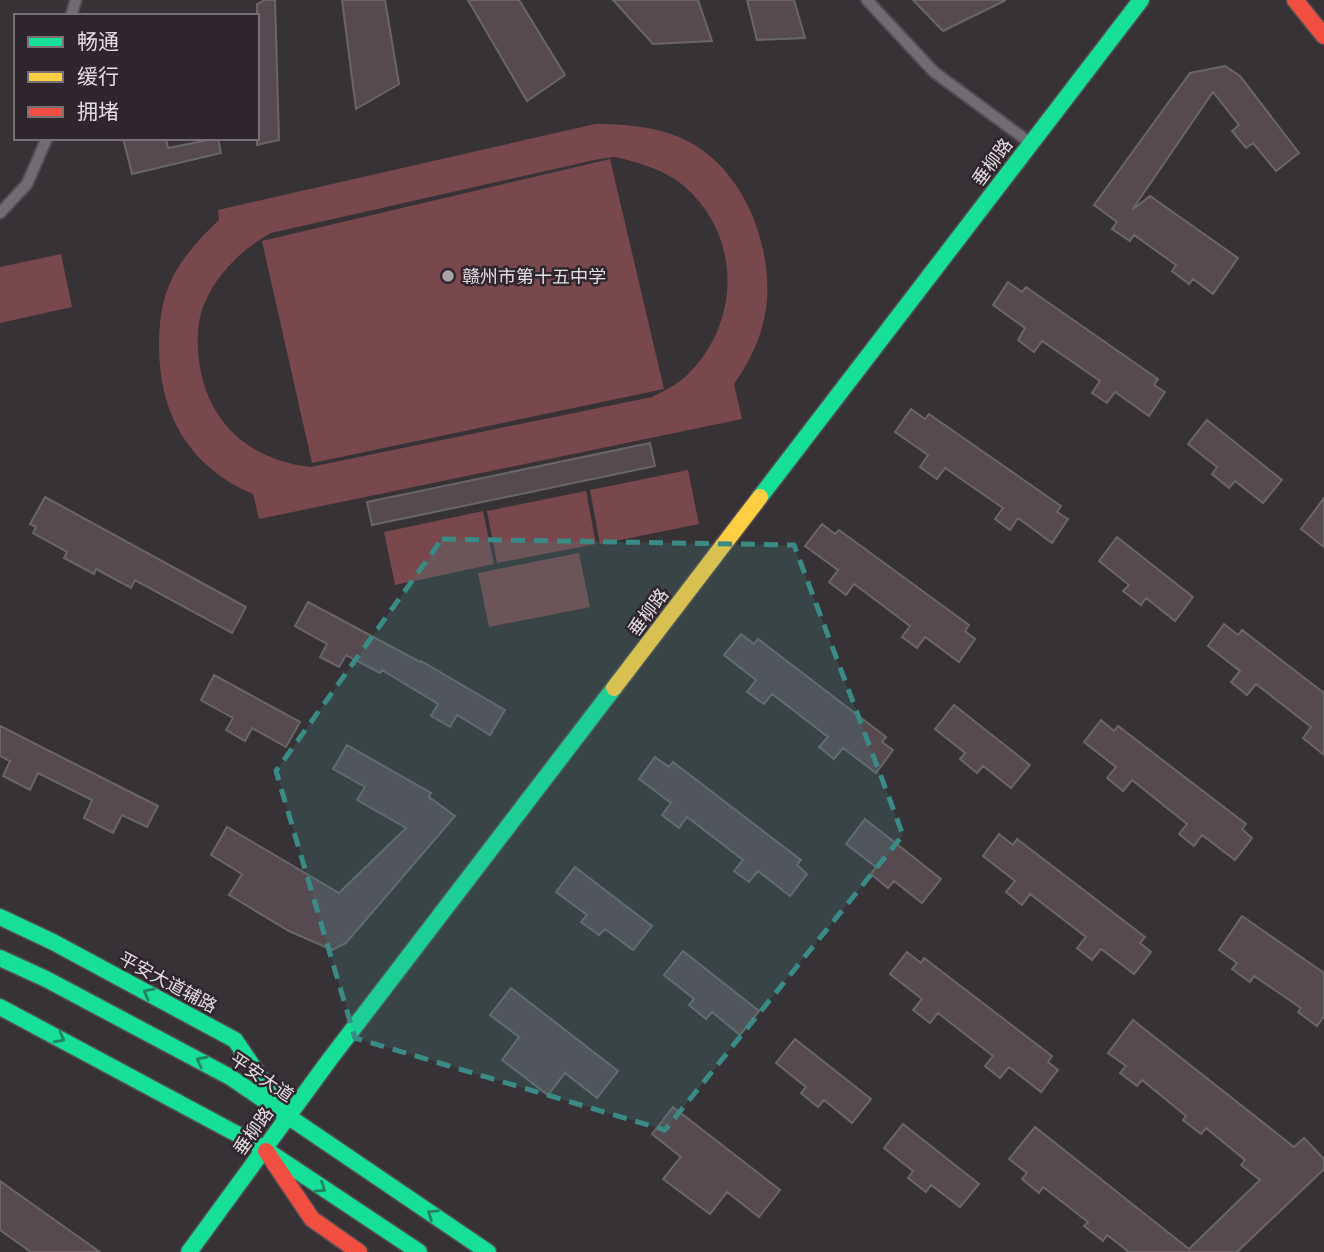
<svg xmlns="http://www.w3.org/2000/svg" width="1324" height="1252" viewBox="0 0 1324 1252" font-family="Inter,'Noto Sans SC',sans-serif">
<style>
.green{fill:#78484d;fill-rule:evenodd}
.building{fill:#564950;stroke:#6a6568;stroke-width:2}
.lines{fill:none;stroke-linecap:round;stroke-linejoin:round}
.lane-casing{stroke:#524e51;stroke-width:14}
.fast-casing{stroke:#524e51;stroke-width:19}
.slow-casing{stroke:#524e51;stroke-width:19}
.jam-casing{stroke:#524e51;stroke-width:19}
.lane{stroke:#716b73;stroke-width:10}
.fast{stroke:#16e098;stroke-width:16}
.slow{stroke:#ffcf43;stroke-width:16}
.jam{stroke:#f24e42;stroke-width:16}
.oneway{stroke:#228362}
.marked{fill:#3a8b85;fill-opacity:0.2;stroke:#3a8b85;stroke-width:5;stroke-dasharray:14 9;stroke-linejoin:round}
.poi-dot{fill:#a7a2a6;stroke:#2f262d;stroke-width:2.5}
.labels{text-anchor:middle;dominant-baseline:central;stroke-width:5;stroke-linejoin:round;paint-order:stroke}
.street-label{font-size:18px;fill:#e4dee2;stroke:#2f262d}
.poi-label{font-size:18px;fill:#e4dee2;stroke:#2f262d;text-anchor:start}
</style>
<rect width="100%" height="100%" fill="#373236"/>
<path class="green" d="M595,124C623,124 652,126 679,137C740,162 771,238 767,300C764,332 752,359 734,384L742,419L259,519L253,494C189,467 159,414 159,346C159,326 161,306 168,288C178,261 199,239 219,220L218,210ZM615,157C638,162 665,170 684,186C743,237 741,326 684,378C675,386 663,391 652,397L310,467C249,460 207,422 199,361C197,345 197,328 201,313C212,278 240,250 271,233L599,159Z
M610,159L664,389L312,463L262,241Z
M61,254L72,307L0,323V267Z
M688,470L699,524L600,544L590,490Z
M586,491L596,544L497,563L487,511Z
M483,511L494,564L395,585L384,532Z
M579,553L590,607L489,627L478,573Z"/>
<path class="building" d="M265,0H275L279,140L257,145V4Z
M342,0H385L399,84L356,109Z
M468,0H519L565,75L527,101Z
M613,0H698L712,41L653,44Z
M747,0H794L805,38L757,40Z
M913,0H1006L943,31Z
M1225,66L1240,76L1299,153L1276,171L1253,143L1246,148L1232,131L1239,125L1213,92L1132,210L1150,196L1238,258L1213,294L1193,279L1189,284L1172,271L1176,265L1134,235L1130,241L1112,229L1117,222L1094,205L1190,73Z
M123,138H166L168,148L218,138L221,153L132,174Z
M1008,282L1022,292L1026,287L1158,379L1154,385L1165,392L1149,416L1115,392L1107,403L1092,393L1100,381L1042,341L1034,352L1018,340L1025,328L993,305Z
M911,409L925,419L929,414L1061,506L1057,512L1068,519L1052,543L1018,518L1010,530L995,519L1003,508L945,468L937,479L920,467L928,455L895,432Z
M1207,420L1282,480L1263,503L1235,481L1229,488L1212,474L1217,467L1188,444Z
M650,443L655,466L372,525L367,502Z
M45,497L246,607L232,633L135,580L131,588L96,569L94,574L64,558L67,552L33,533L36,527L30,524Z
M1324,498V547L1301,529Z
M822,524L835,534L839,530L969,625L965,631L975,639L959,662L925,637L917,648L902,637L910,626L854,584L846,595L829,582L838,570L805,546Z
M1117,537L1193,597L1175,621L1146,598L1141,605L1123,591L1129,585L1099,561Z
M308,602L420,662L421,661L505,710L490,735L457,715L450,727L431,716L438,704L382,670L380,673L346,655L339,667L320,657L327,644L295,626Z
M1224,624L1238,635L1242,630L1324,693V755L1303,738L1311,727L1256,684L1247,695L1231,682L1240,671L1208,646Z
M741,634L754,644L758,639L886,737L882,742L893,750L876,773L843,748L834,759L819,747L828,737L772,694L764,704L747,692L756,680L724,655Z
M214,675L300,722L286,747L252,728L245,741L226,730L233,718L201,700Z
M954,705L1030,765L1011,788L983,766L977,773L960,759L965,753L935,729Z
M1101,720L1114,731L1118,726L1246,824L1242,829L1252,838L1235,860L1202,835L1194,846L1179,834L1187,824L1132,780L1123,791L1107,778L1116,767L1084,742Z
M0,726L158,806L147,827L122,815L113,833L84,818L92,800L38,773L30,790L3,776L10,761L0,756Z
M347,745L431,793L429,797L455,816L346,943L332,950L289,931L229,895L242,874L211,855L227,827L339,893L406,828L357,800L365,787L333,769Z
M655,757L669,767L673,762L801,860L797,865L807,874L790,896L758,871L749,882L734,871L743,860L687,817L679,828L662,815L671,803L639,779Z
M865,819L941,879L922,903L894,881L888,888L871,874L876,867L846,844Z
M999,834L1013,845L1017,839L1145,937L1140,943L1151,952L1134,974L1101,949L1092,960L1077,948L1086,937L1030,894L1022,905L1006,892L1015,881L983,856Z
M575,867L652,926L633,950L605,929L599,935L581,922L587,915L556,892Z
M1242,916L1324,973V1016L1317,1026L1298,1012L1301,1008L1254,976L1250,982L1232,969L1237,963L1219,950Z
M683,951L759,1011L740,1035L712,1012L706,1019L689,1005L694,999L664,975Z
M907,952L921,963L924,958L1052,1056L1048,1062L1058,1070L1041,1092L1009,1067L1000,1078L985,1066L993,1056L938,1013L930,1023L913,1010L922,999L890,974Z
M511,988L618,1071L597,1098L565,1073L548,1095L502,1060L519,1037L490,1015Z
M1133,1020L1294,1147L1304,1138L1324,1159V1169L1237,1252H1129L1107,1235L1103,1241L1084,1226L1088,1222L1043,1187L1039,1193L1022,1179L1027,1173L1009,1159L1035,1127L1189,1249L1260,1180L1241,1165L1245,1160L1206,1128L1201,1134L1183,1120L1186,1116L1142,1080L1137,1086L1120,1073L1126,1066L1108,1053Z
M795,1039L871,1099L852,1123L824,1100L818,1107L801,1093L806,1087L776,1063Z
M673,1107L780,1190L759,1217L727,1192L710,1214L663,1179L681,1157L652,1134Z
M903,1124L979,1184L960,1207L931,1185L926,1192L908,1178L913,1171L884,1148Z
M0,1181L66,1228L100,1252H31L0,1230Z"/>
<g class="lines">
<defs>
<path id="lane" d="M867,0L934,72L1029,142
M71,16L76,0
M0,213L27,184L47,138"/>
<path id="fast" d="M760,497L1141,0
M0,917L53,942L235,1040L283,1111
M0,958L46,979L230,1077L488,1252
M0,1007L263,1148L419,1252
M189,1252L330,1059L614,688"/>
<path id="slow" d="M614,688L760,497"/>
<path id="jam" d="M1295,0L1324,36
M266,1151L312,1219L359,1252"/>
</defs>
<use href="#lane" class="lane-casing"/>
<use href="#fast" class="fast-casing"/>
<use href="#slow" class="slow-casing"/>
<use href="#jam" class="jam-casing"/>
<use href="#lane" class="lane"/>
<use href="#fast" class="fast"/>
<use href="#slow" class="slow"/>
<use href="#jam" class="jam"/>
</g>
<defs><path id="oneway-chevron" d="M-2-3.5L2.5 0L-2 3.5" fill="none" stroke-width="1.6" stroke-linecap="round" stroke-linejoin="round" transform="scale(1.75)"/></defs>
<g class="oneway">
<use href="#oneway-chevron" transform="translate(148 993) rotate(-152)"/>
<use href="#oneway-chevron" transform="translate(60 1038) rotate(28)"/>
<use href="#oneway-chevron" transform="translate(201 1061) rotate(-152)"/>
<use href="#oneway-chevron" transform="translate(321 1188) rotate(34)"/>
<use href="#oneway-chevron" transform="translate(432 1214) rotate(-146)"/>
</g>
<path class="marked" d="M442,539L794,545L903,835L665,1130L355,1038L276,771Z"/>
<circle class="poi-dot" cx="448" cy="276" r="7"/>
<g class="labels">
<g class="street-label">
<text transform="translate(992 162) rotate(-53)">垂柳路</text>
<text transform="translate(648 612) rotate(-53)">垂柳路</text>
<text transform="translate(168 982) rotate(28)">平安大道辅路</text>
<text transform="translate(262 1077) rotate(34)">平安大道</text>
<text transform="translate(253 1131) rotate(-54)">垂柳路</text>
</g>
<g class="poi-label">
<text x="462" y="276">赣州市第十五中学</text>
</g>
</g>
<rect x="14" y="14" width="245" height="126" fill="#2f262d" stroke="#777075" stroke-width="2"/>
<rect x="28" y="37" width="35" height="10" fill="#16e098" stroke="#777075" stroke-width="2"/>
<text x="77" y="49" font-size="21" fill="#e4dee2">畅通</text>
<rect x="28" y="72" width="35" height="10" fill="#ffcf43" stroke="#777075" stroke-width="2"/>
<text x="77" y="84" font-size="21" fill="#e4dee2">缓行</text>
<rect x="28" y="107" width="35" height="10" fill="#f24e42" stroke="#777075" stroke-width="2"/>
<text x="77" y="119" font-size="21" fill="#e4dee2">拥堵</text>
</svg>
